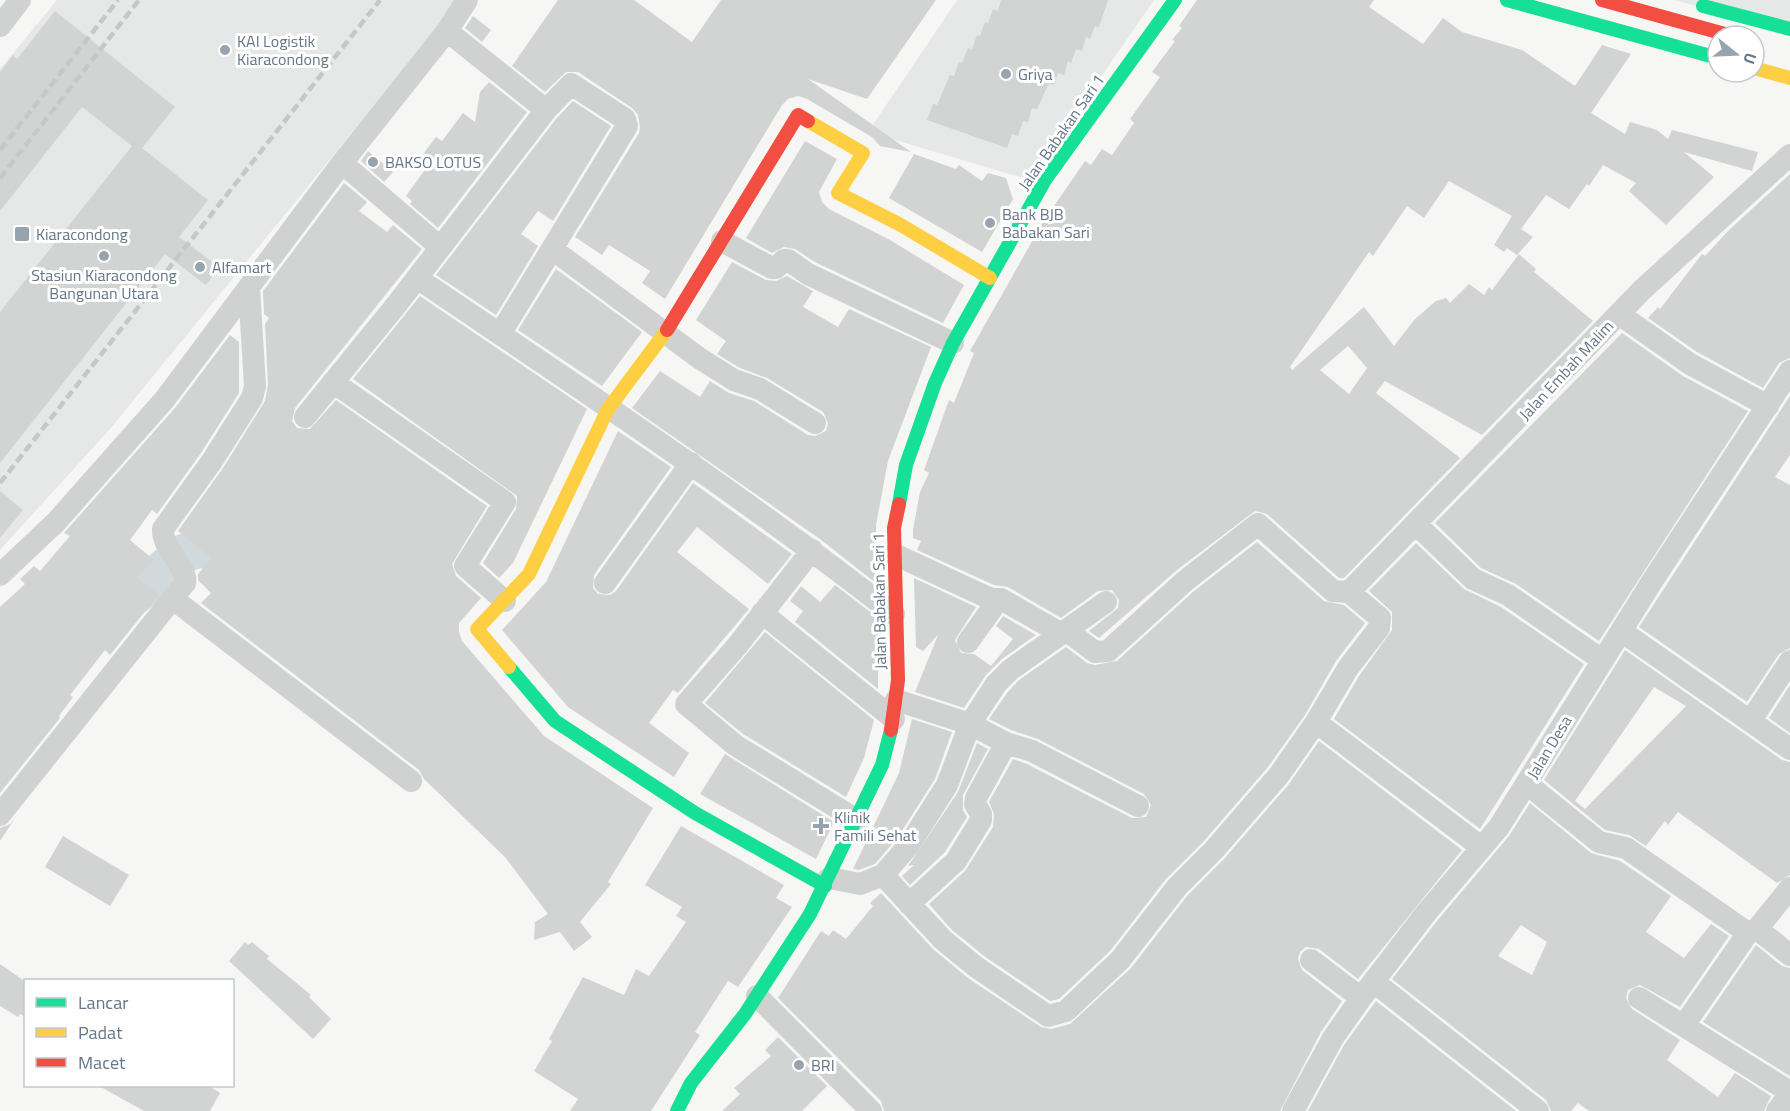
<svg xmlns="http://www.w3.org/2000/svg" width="1790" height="1111" viewBox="0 0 1790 1111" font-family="'Titillium Web',sans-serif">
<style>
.built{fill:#e6e8e7}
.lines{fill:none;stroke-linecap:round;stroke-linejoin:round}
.river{stroke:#d1d9dc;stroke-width:39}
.building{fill:#d2d3d3;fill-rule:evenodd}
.street{stroke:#d0d2d2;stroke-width:22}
.fast{stroke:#16e098;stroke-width:14}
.slow{stroke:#ffcf43;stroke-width:14}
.jam{stroke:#f24e42;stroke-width:14}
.rail{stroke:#c6c7c8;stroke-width:4.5;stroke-dasharray:9 4.5;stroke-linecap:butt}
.poi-dot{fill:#97a3ae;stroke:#fff;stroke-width:2}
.labels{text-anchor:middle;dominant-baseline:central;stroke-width:6;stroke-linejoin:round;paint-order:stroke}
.poi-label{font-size:16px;fill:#647688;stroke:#fff;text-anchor:start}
.street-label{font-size:16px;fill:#647688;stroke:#fff}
</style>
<rect width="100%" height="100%" fill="#f6f7f5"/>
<path class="built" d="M57,0H457L438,27L110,429L0,550V69Z
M957,0H1154L1030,180L868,132Z
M1674,0H1790V30Z"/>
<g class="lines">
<path class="river" d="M104,615C115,607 128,601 139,592C157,577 186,539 212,551L242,579"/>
</g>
<path class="building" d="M558,0H634L692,42L721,0H936L867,99L808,79L911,152L880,146L872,137L807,99L798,96L788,99L782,105L665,299L642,283L650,271L609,245L602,255L575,237L639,133L640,127L638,115L632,108L578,72H566L545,92L512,66Z
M1001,0H1108L1099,27L1095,26L1090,39L1086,37L1082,51L1076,49L1071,63L1068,61L1064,75L1058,73L1054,85L1049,83L1037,109L1032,108L1028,122L1023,121L1018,136L1012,134L1007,148L927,120L933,104L937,105L950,75L954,76L959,62L962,63L968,48L972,49L977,35L980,36L985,22L988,23L993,9L998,11Z
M1197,0H1374L1369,7L1423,44L1443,18L1462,32L1522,50L1575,86L1602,45L1631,54L1591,113L1625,134L1630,122L1657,130L1668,139L1672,130L1758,152L1752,171L1684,152L1714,177L1666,225L1629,191L1636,183L1603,165L1589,186L1587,184L1569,209L1546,195L1521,229L1533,237L1517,255L1507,248L1504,252L1494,245L1512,216L1449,181L1424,218L1407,206L1373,256L1369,252L1290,367L1292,370L1364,307L1394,346L1415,319L1436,301L1446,298L1450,303L1469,284L1484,295L1489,287L1492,290L1519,254L1536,269L1534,272L1593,321L1482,435L1385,381L1376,393L1460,458L1344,578H1339L1267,514L1255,511L1177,570L1099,638L1089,631L1118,608L1119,600L1112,590L1098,591L1061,618L1008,587L994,585L917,550L921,541L913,538V530L920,492L929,473L924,470L949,400L954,403L974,353L970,351L1043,222L1085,161L1091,165L1102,149L1112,155L1134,123L1130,119L1160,77L1152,72L1175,41L1172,40L1182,28L1179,26ZM1348,346L1367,368L1349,394L1320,370Z
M55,11L175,107L142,148L208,200L179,237L219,267L206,285L165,254L0,463V312L132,146L82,107L0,211V72L13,55L17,59Z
M473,16L491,30L482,42L465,28Z
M489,82L527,112L438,228L410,204L412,201L406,196L432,160L424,153L436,137L442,141L463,113L475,122L480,92Z
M573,101L611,126L553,221L538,211L521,234L538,246L496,315L436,275L556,119Z
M805,141L837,159L819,192L822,202L829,209L890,240L964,285L943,323L815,262L795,249L784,247L772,253L746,238Z
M368,151L393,172L384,182L361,161Z
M914,154L956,169L959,165L982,181L988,173L1006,178L1013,199L982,252L889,198Z
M1790,174V358L1779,363L1763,388L1697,352L1648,318L1658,307L1660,309L1702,254L1705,256L1728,231Z
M344,183L367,202L359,211L387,232L393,225L422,249L295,408L292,421L297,428L310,429L336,400L487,506L452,564L456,576L481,598L459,623V632L462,641L544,736L653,808L608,882L611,884L580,922L592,937L574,951L560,932L534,940L535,922L548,914L505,857L424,779L419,770L201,603L211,593L198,580V574L212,558L178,531L223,468L265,401L268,385L265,324L269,318L264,314L263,291Z
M732,262L766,280L776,281L787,276L813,291L803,307L838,327L849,309L931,347L888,461L876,525L877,584L820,539L632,408L660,371L700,397L710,381L729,393L754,401L808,435L815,436L826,431L828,423L823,412L767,378L740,368L717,354L726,341L696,320Z
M556,269L642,332L602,386L518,330Z
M420,296L587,409L513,563L499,578L483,563L516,509L517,496L353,379Z
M1622,333L1683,376L1748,411L1599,641L1516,584L1481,568L1435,523Z
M230,335L239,342V393L201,453L157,514L152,510L130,540L154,560L137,578L159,594L110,655L105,650L70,695L73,697L59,716L60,718L0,793V607L25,584L20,579L34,566L40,571L70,536L64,533L175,408Z
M1790,396V455L1775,477L1790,485V648L1779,654L1747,702L1639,627Z
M618,431L671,467L594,575L593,588L598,594L610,595L616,591L693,483L792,554L768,584L697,527L677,552L749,609L678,693L673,690L649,723L689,753L674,777L568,707L502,630L546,582Z
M0,491L23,510L0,538Z
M1257,542L1324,601L1344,605L1365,623L1336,661L1305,715L1268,767L1204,841L1166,879L1110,951L1059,999L1050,1001L984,956L952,930L929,904L965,871L993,827L994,814L989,802L1013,759L1027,764L1132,818L1146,817L1151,805L1144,794L1038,739L1011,730L989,719L1007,693L1019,680L1066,647L1087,663L1095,665L1117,661L1194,591Z
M1416,543L1464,589L1501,607L1584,664L1480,829L1334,719L1359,676L1392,630V612L1369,591Z
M914,578L976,607L955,640L961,653L974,654L991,666L1013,639L996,626L1003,616L1036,635L1002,659L986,675L964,708L915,692L938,635L923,651L916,647Z
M835,585L878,618V689L795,622L803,611L790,601L801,586L820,602Z
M765,632L874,720L864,758L846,797L743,734L705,703Z
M1625,650L1782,760L1790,762V875L1777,883L1678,812L1668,825L1665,821L1646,846L1629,835L1605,830L1544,780ZM1654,687L1686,706L1585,809L1575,801Z
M1790,685V733L1769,718Z
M912,719L952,732L935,779L898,837L875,864L859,870L853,869L899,773Z
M1319,741L1462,850L1358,979L1319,949L1306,947L1300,952L1298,959L1302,970L1342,1001L1321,1032L1280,1111H884L881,1101L778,998L821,931L829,936L833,930L846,939L873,906L870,903L881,893L933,949L968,978L1041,1027L1051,1029L1070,1024L1131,968L1187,896L1224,859L1289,784Z
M977,743L988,749L963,795V810L967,817L945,852L910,885L902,876L914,865L908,866L958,792Z
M725,754L834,822L816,859L700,794Z
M1530,803L1591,853L1620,861L1671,896L1646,932L1684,958L1711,924L1729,936L1680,1007L1640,985L1628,990L1626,998L1632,1009L1680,1040L1667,1060L1718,1097L1735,1073L1771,1096L1764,1111H1589L1578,1103L1571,1111H1551L1546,1100L1392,979L1437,921L1509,836ZM1521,925L1547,942L1532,975L1498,956Z
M17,815L0,841V828L10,824Z
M681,826L784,885L776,898L792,907L738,987L728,981L695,1032L700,1035L651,1111H570L578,1099L534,1071L552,1041L549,1039L583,977L624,995L636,969L649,976L686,922L676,916L682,907L645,885Z
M63,836L129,875L110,906L45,867Z
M245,942L248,945L252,942L269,956L267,959L311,995L309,997L331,1019L313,1039L229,961Z
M1756,945L1782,966L1790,968V1076L1703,1022Z
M0,964L26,982V1017L20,1014L18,1017L0,1006Z
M1376,1001L1516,1111H1308L1344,1045Z
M778,1037L827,1086L802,1111H722L740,1094L734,1088L771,1056L765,1050Z
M99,1086H209L220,1093L210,1111H144Z"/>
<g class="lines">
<path class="street" d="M0,26L20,0
M447,31L546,110
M342,163L440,247
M722,241L772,268H776L784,260H788L808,274L953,343
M552,249L699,358L734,380L760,389L815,423
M417,278C578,387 741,494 894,614
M1619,314L1690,364L1768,406
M333,382L505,502L465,566L505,601
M305,417L397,304L546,110L571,84L625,119L627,126L500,334
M1416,524L1473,579L1508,595L1602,660
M812,550L737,646L686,704L735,745L857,820
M894,554L991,599H1001L1062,634
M0,575L56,522L165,399L342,163L447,31L467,0
M605,583L691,463
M1349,592L1642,290L1790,155
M173,599L411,781
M762,613L894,719
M1621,631L1790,749
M968,642L999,599
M896,700L970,724L1006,743L1032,751L1138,806
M1751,720L1790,661
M1316,722L1481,847
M1527,784L1599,842L1626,848L1748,933
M0,815L185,583C188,566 162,550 163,529L212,461L252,398L255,386L249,287
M883,875L943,940L976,967L1048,1016L1066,1011L1120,960L1177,887L1214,850L1279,775L1316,722L1348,668L1379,628L1380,618L1349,592L1333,591L1258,524L1185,581L1108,651L1095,652L1067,631
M829,878L860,884L883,875L909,845L947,785L970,724L996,684L1010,670L1106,602
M909,904L956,861L981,820V814L975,804L976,798L1006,743
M1757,929L1790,955
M1311,960L1361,998
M1374,982L1538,1111
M757,996L871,1111
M1639,998L1790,1092
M1684,1025L1748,933L1757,929L1790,888
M1293,1111L1333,1038L1361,998L1426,913L1499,827L1651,583L1790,371
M1777,1111L1790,1094"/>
<path class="fast" d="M1507,0L1718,58
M1703,6L1790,29
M899,504L906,465L935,383L953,343L1045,180L1175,0
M509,667L555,721L695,813L825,886
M677,1111L691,1083L745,1014L810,914L882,765L891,730"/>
<path class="slow" d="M1754,68L1790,78
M808,121L863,153L838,193L899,224L990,278
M509,667L477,629L529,574L608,409L667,330"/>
<path class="jam" d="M1602,0L1732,36
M667,330L798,115L808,121
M891,730L898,680L894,528L899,504"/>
<path class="rail" d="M0,150L118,0
M0,178L139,0
M0,483L380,0"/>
</g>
<g class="poi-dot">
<circle cx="225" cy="50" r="6"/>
<circle cx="1006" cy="74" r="6"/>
<circle cx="373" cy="162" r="6"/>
<circle cx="990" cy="223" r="6"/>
<rect x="14" y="226" width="16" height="16" rx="3"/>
<circle cx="104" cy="256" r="6"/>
<circle cx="200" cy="267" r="6"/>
<path d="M818 817h6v6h6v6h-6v6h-6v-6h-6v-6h6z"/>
<circle cx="799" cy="1065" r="6"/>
</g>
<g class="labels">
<g class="poi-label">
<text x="237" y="41">KAI Logistik<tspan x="237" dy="18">Kiaracondong</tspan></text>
<text x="1018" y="74">Griya</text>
<text x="385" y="162">BAKSO LOTUS</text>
<text x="1002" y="214">Bank BJB<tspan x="1002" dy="18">Babakan Sari</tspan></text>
<text x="36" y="234">Kiaracondong</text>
<text x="212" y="267">Alfamart</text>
<text x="104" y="275" text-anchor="middle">Stasiun Kiaracondong<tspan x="104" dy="18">Bangunan Utara</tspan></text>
<text x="834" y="817">Klinik<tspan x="834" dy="18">Famili Sehat</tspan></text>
<text x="811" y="1065">BRI</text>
</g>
<g class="street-label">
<text transform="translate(1061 132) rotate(-55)">Jalan Babakan Sari 1</text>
<text transform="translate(1566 370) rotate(-47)">Jalan Embah Malim</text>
<text transform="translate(879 601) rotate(-91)">Jalan Babakan Sari 1</text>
<text transform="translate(1549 747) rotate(-59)">Jalan Desa</text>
</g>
</g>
<rect x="24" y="979" width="210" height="108" fill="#ffffff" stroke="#c1c8cf" stroke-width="1.5"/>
<rect x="36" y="998" width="30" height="9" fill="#16e098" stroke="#c1c8cf" stroke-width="1.5"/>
<text x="78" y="1009" font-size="18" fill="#647688">Lancar</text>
<rect x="36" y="1028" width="30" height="9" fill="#ffcf43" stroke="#c1c8cf" stroke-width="1.5"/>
<text x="78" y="1039" font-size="18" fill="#647688">Padat</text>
<rect x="36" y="1058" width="30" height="9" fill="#f24e42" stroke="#c1c8cf" stroke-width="1.5"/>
<text x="78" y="1069" font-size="18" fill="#647688">Macet</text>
<g transform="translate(1736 54) rotate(108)"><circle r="28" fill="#ffffff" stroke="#c1c8cf" stroke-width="1.5"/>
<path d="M0-4.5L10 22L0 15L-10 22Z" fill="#97a3ae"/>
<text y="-9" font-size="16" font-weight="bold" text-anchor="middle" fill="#647688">U</text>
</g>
</svg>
